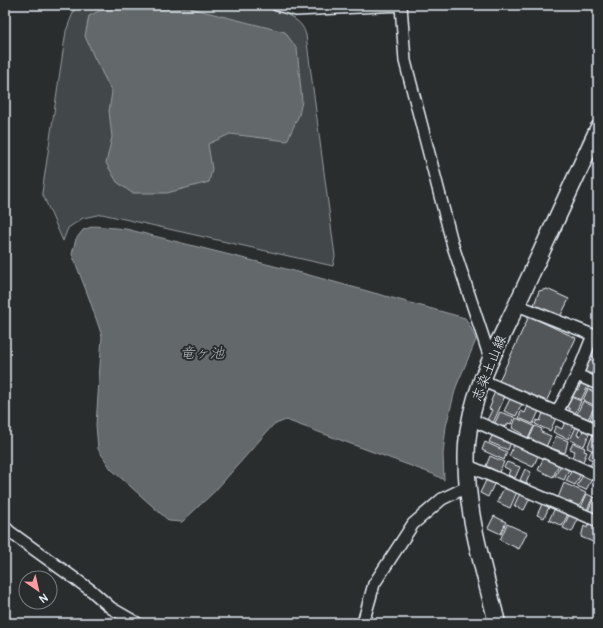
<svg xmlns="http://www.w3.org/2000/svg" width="603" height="628" viewBox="0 0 603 628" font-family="Pangolin,'Klee One',sans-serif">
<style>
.green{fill:#424648;stroke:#959ca0}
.water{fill:#63686b;stroke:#989fa3}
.building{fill:#535759;stroke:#e8f1f8}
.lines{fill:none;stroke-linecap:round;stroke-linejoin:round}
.minor-casing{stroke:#e8f1f8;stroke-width:14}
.secondary-casing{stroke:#e8f1f8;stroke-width:19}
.minor{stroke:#2a2d2e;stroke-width:11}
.secondary{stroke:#2a2d2e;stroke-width:16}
.labels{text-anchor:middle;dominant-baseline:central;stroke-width:4;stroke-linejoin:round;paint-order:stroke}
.street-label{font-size:14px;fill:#e8f1f8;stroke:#2a2d2e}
.water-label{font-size:15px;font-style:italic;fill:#acb3b9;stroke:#2a2d2e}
</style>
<rect width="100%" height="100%" fill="#2a2d2e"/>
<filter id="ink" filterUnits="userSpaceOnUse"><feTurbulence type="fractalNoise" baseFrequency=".025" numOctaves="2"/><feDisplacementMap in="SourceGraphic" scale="8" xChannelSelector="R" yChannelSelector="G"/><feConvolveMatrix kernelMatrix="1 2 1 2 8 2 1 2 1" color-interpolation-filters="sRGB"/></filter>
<g filter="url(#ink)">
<path class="green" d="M76,5H262C274,8 295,16 302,26C304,29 305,32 306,35L335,256L333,266L102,214L83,218L68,228L63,241L42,193L66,31Z"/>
<path class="water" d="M156,5L190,8L285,32L297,49L302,101L299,115L287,141L230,134L208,144L212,169L209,182L167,193H132L117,182L106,163L112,137L109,111L112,92L93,55L85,36L89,16L105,8H125Z
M94,226L126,229L298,272L465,318L471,328L476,340L456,387L446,426L443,454L444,480L433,474L286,420L273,425L215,491L182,522L169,521L111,469L98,449L96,425L102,336L89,298L72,254L76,239L83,230Z"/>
<path class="building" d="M547,289L569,299L560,317L534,305L539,291Z
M529,316L576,338L545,404L498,383Z
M596,343L598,344V359L588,355Z
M588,358L598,363L597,370L594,369L591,375L583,371Z
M581,383L588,386L581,400L572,396L575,389L578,390Z
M496,389L506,394L493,423L487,420L492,410L489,409L492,402L491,401Z
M588,389L598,394L594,405L583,400Z
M571,397L581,401L574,416L568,413L570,409L567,407Z
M510,399L522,404L516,416L504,411Z
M598,400V422L590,419Z
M583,401L594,407L588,419L577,414Z
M528,406L539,411L533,424L519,418L521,411L525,413Z
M500,412L514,417L511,424L508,423L506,427L503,426L502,429L494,425Z
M543,413L556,418L550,431L535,424L537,420L540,421Z
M516,418L534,426L527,441L520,438L522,433L512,428Z
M565,422L573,426L568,439L553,432L556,426L562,429Z
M535,426L542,429L541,432L551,436L546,447L529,439Z
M576,427L580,428L577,435L580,436L584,429L590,432L584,446L570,440Z
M493,434L511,442L508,450L489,442Z
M593,435L598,437V453L587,448Z
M556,436L568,441L565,453L551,448Z
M485,442L507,452L504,460L482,450Z
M573,443L585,448L584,451L587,452L581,466L570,461L575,451L570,449Z
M514,445L538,456L533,467L509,456Z
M592,450L598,453V472L589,468L593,460L588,458Z
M490,456L504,462L499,472L486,466Z
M544,457L559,464L553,477L538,470Z
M507,462L520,467L515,478L508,475L510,470L504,467Z
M561,465L569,469L564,480L555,476Z
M525,469L531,472L526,483L520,480Z
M572,470L581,474L575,485L566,481Z
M583,475L592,479L586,490L577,486Z
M488,476L496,480L488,497L480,493Z
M564,483L586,493L579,507L558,498Z
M505,486L517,492L510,508L497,502Z
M520,493L530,498L524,510L514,506Z
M587,494L593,497L587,510L581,507Z
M594,497L598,499V516L588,511Z
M543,502L550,505L544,518L537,515Z
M555,508L568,514L562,526L549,520Z
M569,515L578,519L572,532L563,528Z
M494,516L506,522L501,534L488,528Z
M507,524L527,533L519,549L500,540Z
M588,524L598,529L593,542L581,537L584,526L587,528Z"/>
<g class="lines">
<defs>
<path id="minor" d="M277,5L296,10L401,5
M401,5L405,61L453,246L490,358
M517,305L598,337
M577,375L598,384
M481,380L598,430
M557,412L577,375L593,335
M470,419L598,476
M466,465L598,521
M5,527L10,532L92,591L111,608L137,623
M363,623L374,584L413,524L442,499L467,487"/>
<path id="secondary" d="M497,623C483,565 463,505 467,444C471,391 497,347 519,300C545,243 572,186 598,129"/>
</defs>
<use href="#minor" class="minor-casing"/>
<use href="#secondary" class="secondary-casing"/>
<use href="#minor" class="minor"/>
<use href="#secondary" class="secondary"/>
</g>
</g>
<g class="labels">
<g class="street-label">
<text transform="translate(489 368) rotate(-68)">志染土山線</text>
</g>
<g class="water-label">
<text x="202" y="353">竜ヶ池</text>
</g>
</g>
<rect width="603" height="628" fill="none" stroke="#2a2d2e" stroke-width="20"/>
<rect x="10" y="10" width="583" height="608" fill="none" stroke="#e8f1f8" stroke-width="1.5" filter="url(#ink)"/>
<g transform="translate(38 590) rotate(146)"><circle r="19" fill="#2a2d2e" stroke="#767b7f"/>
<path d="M0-3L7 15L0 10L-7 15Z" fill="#ff9aa2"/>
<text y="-6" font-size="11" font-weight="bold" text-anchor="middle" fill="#e8f1f8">N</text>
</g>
</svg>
